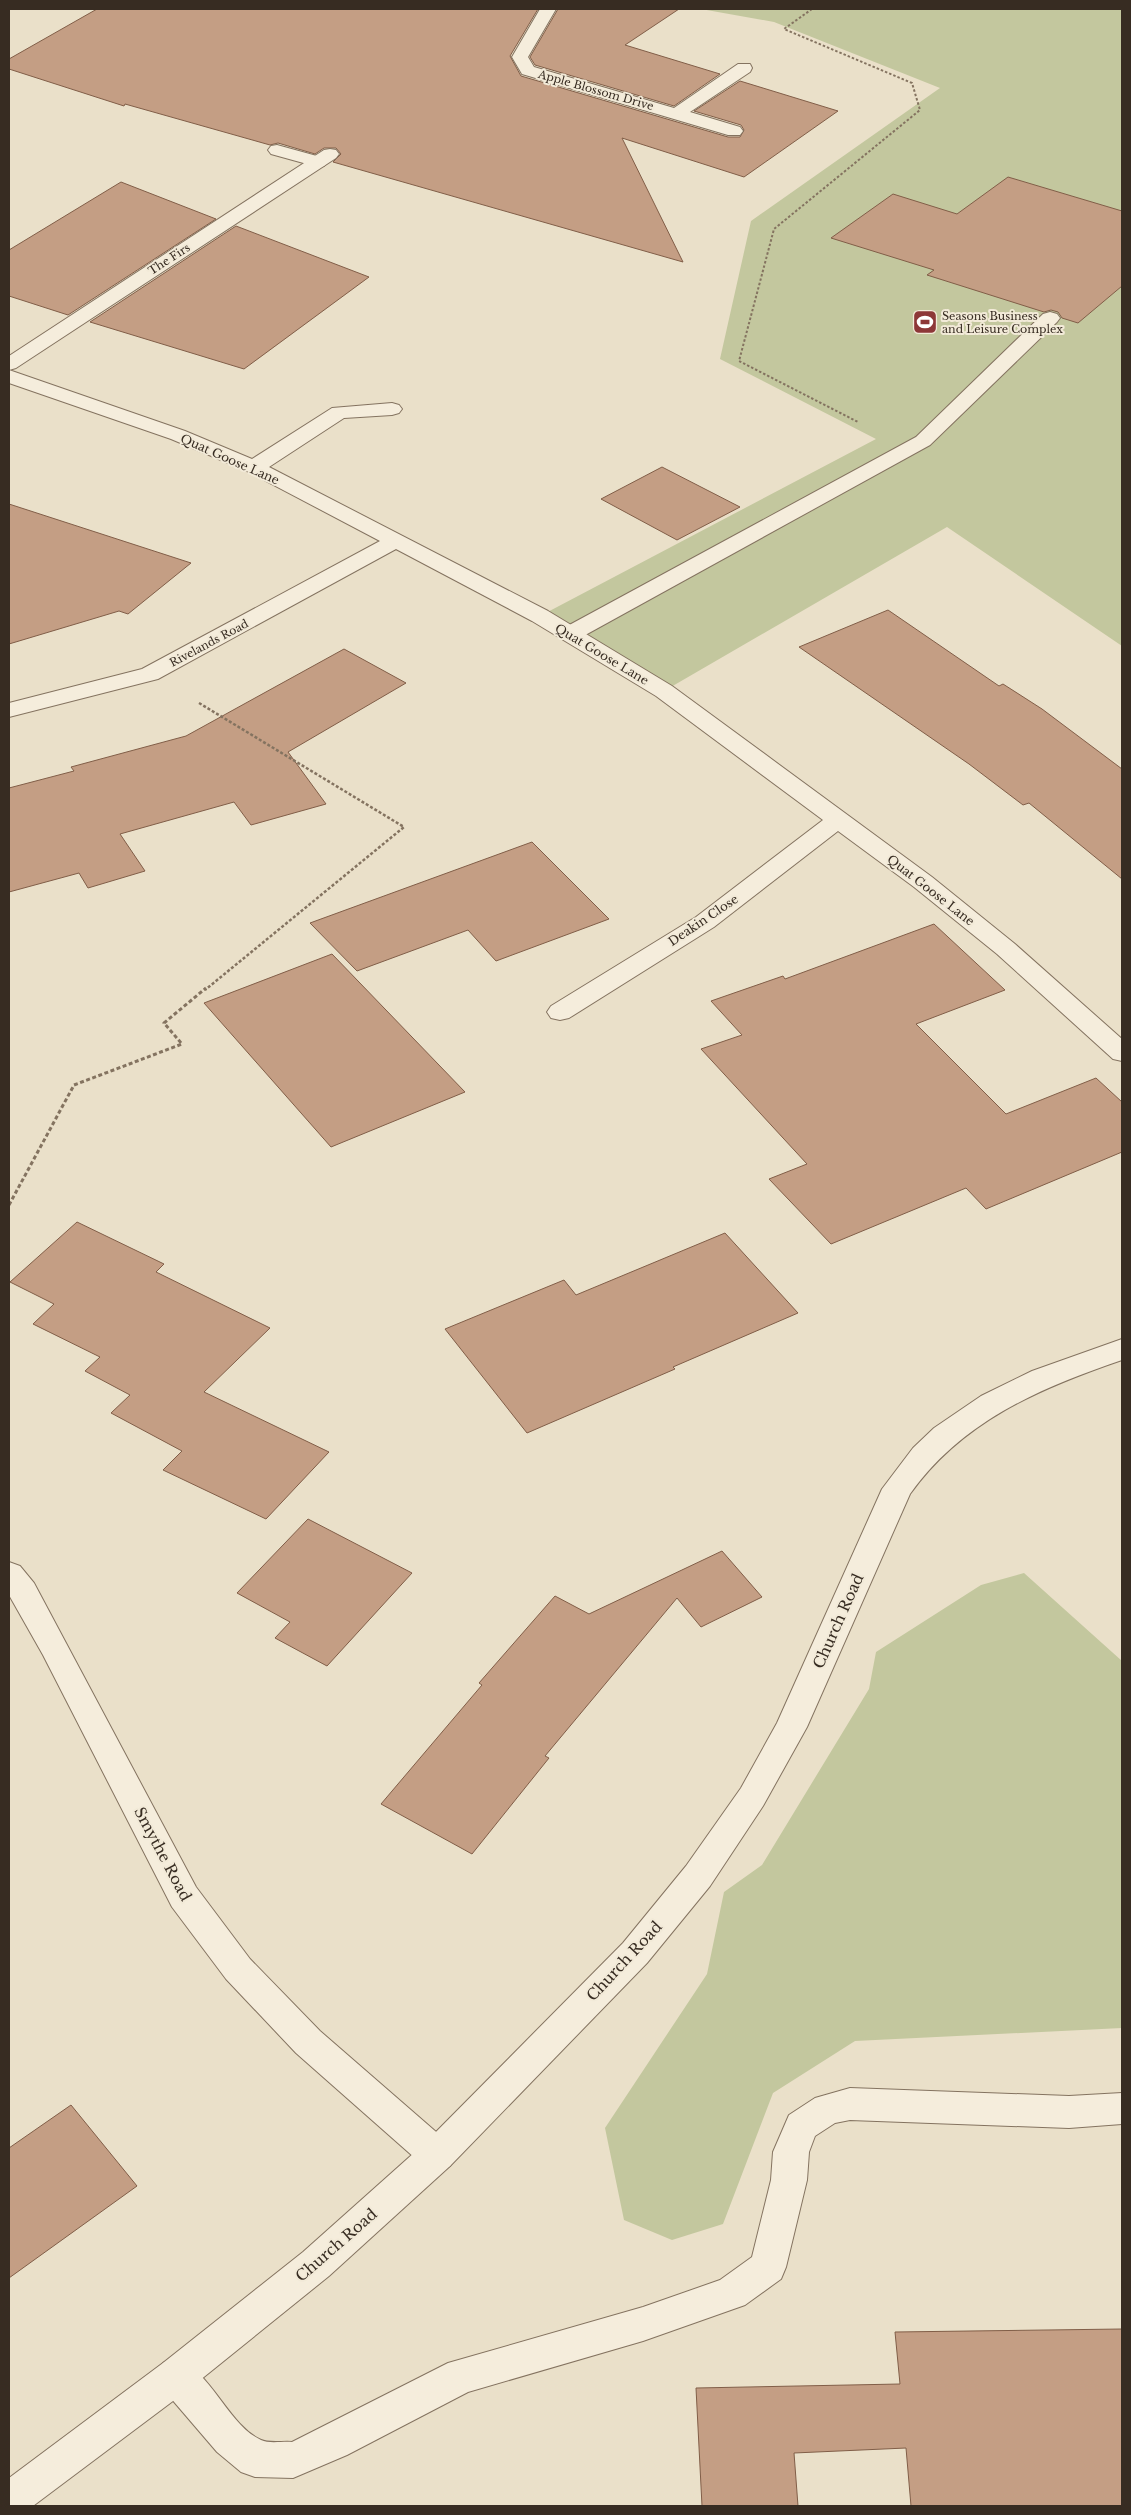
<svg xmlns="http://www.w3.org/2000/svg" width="1131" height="2515" viewBox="0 0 1131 2515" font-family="'Libre Baskerville',serif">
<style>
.green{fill:#c3c79e}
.building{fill:#c49e84;stroke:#815e48}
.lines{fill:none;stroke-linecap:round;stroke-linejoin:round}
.service-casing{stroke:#847360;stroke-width:2}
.minor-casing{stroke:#847360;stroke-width:2}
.tertiary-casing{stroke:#847360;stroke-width:2}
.path-far2{stroke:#847360;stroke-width:2;stroke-dasharray:2.5 2;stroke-linecap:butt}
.path-far1{stroke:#847360;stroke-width:2.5;stroke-dasharray:3 2;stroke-linecap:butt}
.path{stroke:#847360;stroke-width:3;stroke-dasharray:4 2.5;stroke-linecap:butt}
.service{fill:#f5eddc;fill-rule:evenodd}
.minor{fill:#f5eddc;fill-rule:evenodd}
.tertiary{fill:#f5eddc;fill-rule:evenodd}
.labels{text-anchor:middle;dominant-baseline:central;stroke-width:4;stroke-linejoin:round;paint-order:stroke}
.far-street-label{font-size:11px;fill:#372c22;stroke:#f2ead8}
.far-poi-label{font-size:11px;fill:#372c22;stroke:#f2ead8;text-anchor:start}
.street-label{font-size:12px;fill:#372c22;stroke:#f2ead8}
.near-street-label{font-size:15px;fill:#372c22;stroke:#f2ead8}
</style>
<rect width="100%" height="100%" fill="#eae0c9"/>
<path class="green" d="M701,9H1122V646L947,527L664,691L540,616L876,439L720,359L751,221L940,88L774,22Z
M1024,1573L1122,1661V2028L855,2041L773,2093L723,2224L672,2240L624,2220L605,2128L707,1974L724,1892L762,1865L869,1689L876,1652L981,1585Z"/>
<path class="building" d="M97,9H538L510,56L521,76L728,137H740L744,130L741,125L694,111L740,81L838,111L744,177L622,138L683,262L333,162L341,154L336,148H324L315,154L278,143L270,145L125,104L124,106L9,69V59Z
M558,9H679L625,45L720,74L674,106L535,65L530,57Z
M1008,177L1122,211V286L1078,323L1062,318L1058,312L1051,310L1044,312L927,275L934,270L831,238L893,194L957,214Z
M121,182L216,219L68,315L9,296V250Z
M236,226L369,277L244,369L90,322Z
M662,467L740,507L677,540L601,499Z
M9,504L191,563L128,614L119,611L9,644Z
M888,610L999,686L1003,684L1042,709L1122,769V879L1029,803L1023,805L969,764L799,647Z
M344,649L406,683L288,752L326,804L251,825L234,802L120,834L145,871L88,888L79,873L9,892V788L74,771L71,767L186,736Z
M532,842L609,919L496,961L468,930L357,971L310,923Z
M934,924L1005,990L916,1024L1006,1114L1096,1078L1122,1102V1152L986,1209L966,1188L831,1244L769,1179L807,1164L701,1049L742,1035L711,1001L783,976L785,979Z
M332,954L465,1092L331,1147L204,1003Z
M77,1222L164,1264L156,1272L270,1328L204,1392L329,1452L266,1519L163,1470L182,1451L111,1413L130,1395L85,1371L100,1357L33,1324L54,1304L10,1282Z
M725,1233L798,1313L673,1367L675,1369L527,1433L445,1329L564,1280L576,1295Z
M308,1519L412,1573L327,1666L275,1638L290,1622L237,1593Z
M722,1551L762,1597L701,1627L677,1598L545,1756L549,1758L472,1854L381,1804L482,1685L479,1683L555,1596L589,1614Z
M71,2105L137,2186L9,2278V2148Z
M1122,2329V2506H911L906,2448L794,2453L798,2506H702L696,2388L900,2384L895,2332Z"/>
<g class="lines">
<defs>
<path id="service" d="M277,145L324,158L327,162L324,166L318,167L271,154L268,150L271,146Z
M1050,312L1057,314L1060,318L1057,322L930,445L578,639L570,641L562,639L559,634L562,629L916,437L1043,314Z
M850,2088L1069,2096L1122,2093V2124L1069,2128L850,2120L835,2123L815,2136L809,2152L807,2180L786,2267L781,2279L745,2305L643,2341L468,2392L347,2455L293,2478L255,2477L241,2472L217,2452L163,2389L157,2376L163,2363L176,2358C212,2372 228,2425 261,2440C269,2444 283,2441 292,2442L448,2363L643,2307L720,2280L752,2257L771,2180L773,2152L789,2115L815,2098Z"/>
<path id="minor" d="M540,9H556L528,57L534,67L674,108L738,64H750L752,68L750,72L690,112L740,127L743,131L740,135H728L522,74L512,57Z
M330,149L336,150L339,154L336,158L16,368L9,370V356L324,150Z
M9,370L185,431L252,459L332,408L392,403L399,405L402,409L399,413L392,415L344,418L269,467L548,611L672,686L932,877L1015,944L1122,1039V1061L1113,1059L997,954L914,887L838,831L714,927L569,1018L560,1020L551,1018L547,1012L551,1006L696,917L823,820L656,696L532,621L396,549L158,679L9,717V703L142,669L380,541L247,471L171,439L9,383Z
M9,1562L20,1566L34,1583L196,1887L250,1959L320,2031L450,2144L455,2155L450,2166L437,2171L424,2166L296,2053L226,1979L172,1907L43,1655L9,1595Z"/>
<path id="tertiary" d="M1122,1339V1360C1040,1388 962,1421 910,1494L807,1727L763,1806L710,1886L647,1963L450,2166L329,2276L189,2389L33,2506H9V2478L163,2363L303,2252L424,2144L623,1943L686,1866L741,1788L777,1723L882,1489L913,1448L934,1428L981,1396L1032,1371Z"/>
</defs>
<use href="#service" class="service-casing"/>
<use href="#minor" class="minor-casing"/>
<use href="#tertiary" class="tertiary-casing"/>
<path class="path-far2" d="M812,9L784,29L912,83L920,110L774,229L739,361L858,422"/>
<path class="path-far1" d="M199,703L404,827L205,990"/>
<path class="path" d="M9,1205L74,1085L182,1044L164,1023L206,988"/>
<use href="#service" class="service"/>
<use href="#minor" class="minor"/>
<use href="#tertiary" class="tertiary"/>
</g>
<defs>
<symbol id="stadium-square" viewBox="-11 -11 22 22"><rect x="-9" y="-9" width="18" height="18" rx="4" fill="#8d3738" stroke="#f2ead8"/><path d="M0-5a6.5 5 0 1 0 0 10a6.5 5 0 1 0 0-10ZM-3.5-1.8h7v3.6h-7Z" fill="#fff"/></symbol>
</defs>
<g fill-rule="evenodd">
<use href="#stadium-square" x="911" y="308" width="28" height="28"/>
</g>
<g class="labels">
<g class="far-street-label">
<text transform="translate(596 90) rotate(16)">Apple Blossom Drive</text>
<text transform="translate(169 259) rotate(-33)">The Firs</text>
<text transform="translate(209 643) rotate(-28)">Rivelands Road</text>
</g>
<g class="far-poi-label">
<text x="942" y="316">Seasons Business<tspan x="942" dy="13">and Leisure Complex</tspan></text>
</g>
<g class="street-label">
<text transform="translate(230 459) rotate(24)">Quat Goose Lane</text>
<text transform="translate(602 654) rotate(31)">Quat Goose Lane</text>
<text transform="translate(931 890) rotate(38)">Quat Goose Lane</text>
<text transform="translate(703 920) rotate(-34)">Deakin Close</text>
</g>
<g class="near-street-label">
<text transform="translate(838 1621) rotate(-66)">Church Road</text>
<text transform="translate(163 1854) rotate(62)">Smythe Road</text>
<text transform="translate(624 1961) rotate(-47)">Church Road</text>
<text transform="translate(336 2245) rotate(-41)">Church Road</text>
</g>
</g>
<rect width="1131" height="2515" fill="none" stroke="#372c22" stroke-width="20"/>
</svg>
